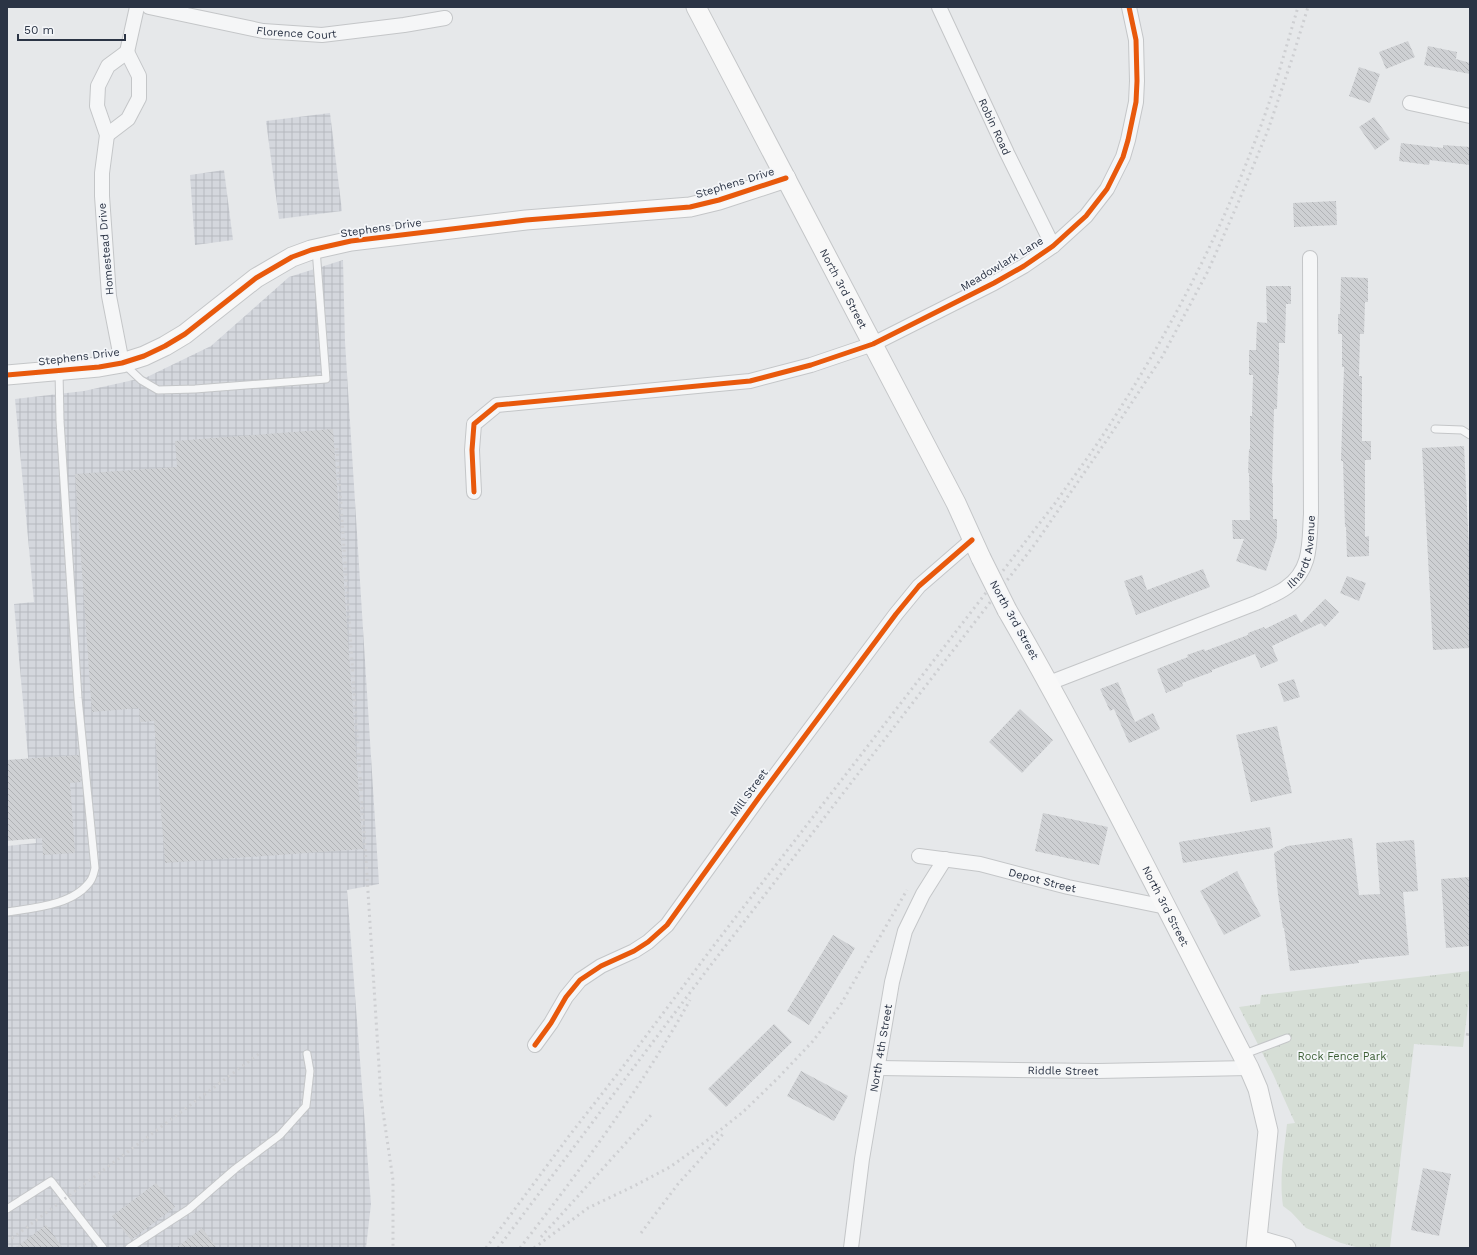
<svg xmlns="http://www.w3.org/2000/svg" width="1477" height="1255" viewBox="0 0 1477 1255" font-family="'Work Sans',sans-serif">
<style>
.industrial{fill:url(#industrial-grid)}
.grass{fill:url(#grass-tufts)}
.building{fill:url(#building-back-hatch)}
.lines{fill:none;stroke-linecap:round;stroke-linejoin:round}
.lane-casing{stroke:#c4c6c8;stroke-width:9}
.street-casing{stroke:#c4c6c8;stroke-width:16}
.secondary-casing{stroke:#c4c6c8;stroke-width:21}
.path{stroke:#c5c6ca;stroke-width:2.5;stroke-dasharray:3 3;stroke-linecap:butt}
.lane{stroke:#f5f6f7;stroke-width:7}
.street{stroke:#f5f6f7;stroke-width:14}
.secondary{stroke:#f8f8f8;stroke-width:19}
.rail{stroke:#cecfd2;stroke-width:3;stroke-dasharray:2 4;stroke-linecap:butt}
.secondary-bridge-casing{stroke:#c4c6c8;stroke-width:21;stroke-linecap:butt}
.secondary-bridge{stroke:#f8f8f8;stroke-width:19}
.cycleway-casing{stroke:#f4f6f9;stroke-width:8}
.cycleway{stroke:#e8590c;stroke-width:5}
.labels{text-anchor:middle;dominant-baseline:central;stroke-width:3.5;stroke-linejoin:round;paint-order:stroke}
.street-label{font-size:11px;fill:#2b3445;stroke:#f4f6f9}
.park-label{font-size:11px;fill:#3f6138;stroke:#f4f6f9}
</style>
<defs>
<pattern id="industrial-grid" width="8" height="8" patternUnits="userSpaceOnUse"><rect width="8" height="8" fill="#d4d7dd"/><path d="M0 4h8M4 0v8" fill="none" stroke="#b6b9bf"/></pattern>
<pattern id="grass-tufts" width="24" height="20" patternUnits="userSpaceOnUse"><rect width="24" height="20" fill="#d6ded6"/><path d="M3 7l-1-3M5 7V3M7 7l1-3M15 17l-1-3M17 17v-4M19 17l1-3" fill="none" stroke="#b8bfb9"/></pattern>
<pattern id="building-back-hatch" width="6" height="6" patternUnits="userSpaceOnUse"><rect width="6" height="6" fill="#ced0d3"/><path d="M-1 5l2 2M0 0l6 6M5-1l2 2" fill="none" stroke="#b1b3b6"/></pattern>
</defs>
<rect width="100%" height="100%" fill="#e6e8ea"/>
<path class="industrial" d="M330,113L342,211L279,219L266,121Z
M224,170L233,240L195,245L190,175Z
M343,260L345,342L379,884L347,890L371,1204L366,1248H7V846L36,843L14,604L34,602L15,399L84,391L147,377L211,346L289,277Z"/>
<path class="grass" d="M1470,971V990L1463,1047L1414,1044L1390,1248H1360L1341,1243L1306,1228L1291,1212L1283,1206C1279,1179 1284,1151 1287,1124L1295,1123L1273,1074L1239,1007L1260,1004L1261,995Z"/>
<path class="building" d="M1408,41L1415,57L1386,69L1379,52Z
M1428,46L1457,52L1456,59L1470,63V74L1424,65Z
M1359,67L1380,74L1370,103L1349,96Z
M1374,117L1390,139L1375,150L1359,127Z
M1401,143L1443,148V145L1470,147V165L1430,160L1429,165L1399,161Z
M1336,201L1337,225L1294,227L1293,203Z
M1341,277L1368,278V302H1365L1364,334H1360L1359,376H1362V441H1371V460H1365V537L1369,536V556L1347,557L1346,527H1345L1343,461H1341L1344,367H1342V334H1338V314H1340Z
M1266,286H1291V304H1286L1285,343H1279V375H1278L1277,409H1274L1272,483H1273V519H1277V537L1266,571L1236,561L1244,539H1233L1232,520H1250L1249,473H1248L1249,449H1250V416H1252L1253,375H1249V350H1256L1257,322L1267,323Z
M333,429L363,849L165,863L154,721L140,722L139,708L92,712L75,474L177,467L175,441Z
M1464,446L1470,569V648L1433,650L1422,448Z
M1203,569L1210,587L1136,615L1124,581L1142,575L1147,590Z
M1347,576L1366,583L1359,601L1340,593Z
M1325,599L1339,612L1325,627L1321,623L1272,646L1278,661L1261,668L1255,654L1212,670V672L1182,683L1183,686L1166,693L1157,669L1188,657L1187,655L1204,649L1205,651L1248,635V633L1264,627L1265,629L1296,614L1301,623Z
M1294,679L1300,697L1284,702L1278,684Z
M1118,682L1135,722L1153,713L1160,729L1129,743L1114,709L1110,711L1100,689Z
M1020,709L1053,740L1022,773L989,742Z
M1277,726L1292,793L1251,802L1236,735Z
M79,755L81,782L70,783L75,853L43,855L42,838L7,841V760Z
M1043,813L1108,827L1099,865L1035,851Z
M1270,827L1273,848L1183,863L1179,842Z
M1352,838L1359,895L1380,894L1376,843L1414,840L1418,891L1403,892L1409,955L1358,960L1359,963L1290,971L1284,928H1283L1278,894L1274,853L1287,846Z
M1237,871L1261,916L1224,935L1200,891Z
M1470,877V946L1446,948L1441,879Z
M833,935L855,948L809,1025L787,1011Z
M774,1024L792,1042L726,1107L708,1089Z
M801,1071L848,1096L834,1121L787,1096Z
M1423,1168L1451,1174L1439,1236L1411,1230Z
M156,1183L175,1207L131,1240L112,1216Z
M46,1225L63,1248H15Z
M202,1228L217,1248H176Z"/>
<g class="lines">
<defs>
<path id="lane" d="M124,364L141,380L158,390L195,389L326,379L316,249
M1435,429L1462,430L1470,435
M7,912C34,908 75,905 91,880C93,877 94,872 95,868L78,698L60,421L59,371
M1242,1055L1287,1038
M7,1209L51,1181L103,1248
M129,1248L189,1209L235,1169L280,1135L306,1106L310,1071L307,1054"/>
<g id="street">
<path id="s1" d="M149,7L263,31L322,35L404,25L445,18"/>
<path id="s2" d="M939,7L1007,153L1053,246"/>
<path d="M127,52L137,7"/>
<path d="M1410,103L1470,116"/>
<path d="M107,135L128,119L139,98V76L127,52"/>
<path d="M122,363L109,296L102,196V173L107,135L97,106L98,86L108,66L127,52"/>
<path d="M474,492L472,450L474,424L497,405L750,381L811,365L873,344L994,283L1024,266L1053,246L1086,216L1107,189L1123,157L1128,140L1136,102L1137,81L1136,40L1129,7"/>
<path id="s3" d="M1049,683L1256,603C1266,598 1278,594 1287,587C1312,569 1309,543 1311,514L1310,258"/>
<path id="s4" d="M919,856L980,864L1068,887L1166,907"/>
<path d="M535,1045L551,1023L566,997L580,980L601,966L634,951L648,942L667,925L760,796L896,614L919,586L972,540"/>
<path id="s5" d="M878,1068L1098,1071L1249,1068"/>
<path id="s6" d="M851,1248L862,1159L892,982L905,931L923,894L945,859"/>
</g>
<g id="secondary">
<path id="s7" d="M696,7L956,503L981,558"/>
<path d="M7,375L99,367L122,363L144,356L165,346L185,334L256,278L292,257L311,250L351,241L526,220L690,207L719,200L786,178"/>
<path id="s8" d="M1007,610C1093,759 1169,914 1249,1068L1258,1089L1268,1131L1256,1248"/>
<path d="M1258,1240L1286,1248"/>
</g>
</defs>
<use href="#lane" class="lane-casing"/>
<use href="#street" class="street-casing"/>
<use href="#secondary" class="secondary-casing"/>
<path class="path" d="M1466,1034L1470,1035"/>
<use href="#lane" class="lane"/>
<use href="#street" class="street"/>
<use href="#secondary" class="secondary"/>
<path class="rail" d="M337,448L366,860L381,1098L393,1180V1248
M641,1233L678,1184L723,1134
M541,1237L652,1114
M7,1242L260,1053
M486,1248L569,1136L619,1072L715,944L1056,502C1071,480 1088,458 1103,435C1166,339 1220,236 1260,128C1275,89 1286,47 1298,7
M498,1248L707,970L1035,544L1111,434L1162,357L1208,271L1238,203L1268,130L1293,56L1308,7
M520,1248C581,1169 642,1087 690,1000
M534,1248L588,1208L634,1186L670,1167L705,1142L743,1112L778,1078L813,1041L841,1004L907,890"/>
<defs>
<path id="secondary-bridge" d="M981,558L1007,610"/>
</defs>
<use href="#secondary-bridge" class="secondary-bridge-casing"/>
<use href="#secondary-bridge" class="secondary-bridge"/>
<defs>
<path id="cycleway" d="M7,375L99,367L122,363L144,356L165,346L185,334L256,278L292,257L311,250L351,241L526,220L690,207L719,200L786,178
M474,492L472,450L474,424L497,405L750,381L811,365L873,344L994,283L1024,266L1053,246L1086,216L1107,189L1123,157L1128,140L1136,102L1137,81L1136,40L1129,7
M535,1045L551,1023L566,997L580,980L601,966L634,951L648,942L667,925L760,796L896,614L919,586L972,540"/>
</defs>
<use href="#cycleway" class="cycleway-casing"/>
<use href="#cycleway" class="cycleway"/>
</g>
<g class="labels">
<g class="street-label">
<text stroke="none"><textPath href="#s1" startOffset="150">Florence Court</textPath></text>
<text stroke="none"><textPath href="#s2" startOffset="132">Robin Road</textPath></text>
<text transform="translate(735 183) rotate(-17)">Stephens Drive</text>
<text transform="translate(381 228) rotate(-8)">Stephens Drive</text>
<text transform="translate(106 249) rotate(-95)">Homestead Drive</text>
<text transform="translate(1002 264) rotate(-31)">Meadowlark Lane</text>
<text stroke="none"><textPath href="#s7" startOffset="318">North 3rd Street</textPath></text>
<text transform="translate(79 357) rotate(-7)">Stephens Drive</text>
<text stroke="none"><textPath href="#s3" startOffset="297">Ilhardt Avenue</textPath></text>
<text transform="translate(1014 620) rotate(61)">North 3rd Street</text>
<text transform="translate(749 793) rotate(-54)">Mill Street</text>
<text stroke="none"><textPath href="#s4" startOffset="126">Depot Street</textPath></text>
<text stroke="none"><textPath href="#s8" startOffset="336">North 3rd Street</textPath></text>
<text stroke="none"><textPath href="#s6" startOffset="202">North 4th Street</textPath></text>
<text stroke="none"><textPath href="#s5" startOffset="185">Riddle Street</textPath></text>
</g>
<g class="park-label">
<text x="1342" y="1056">Rock Fence Park</text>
</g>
</g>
<rect width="1477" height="1255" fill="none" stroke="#2b3445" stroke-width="16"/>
<path d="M18 34v6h107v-6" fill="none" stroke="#2b3445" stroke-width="2"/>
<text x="24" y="34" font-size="12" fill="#2b3445" stroke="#f4f6f9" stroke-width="3" paint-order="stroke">50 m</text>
</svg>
